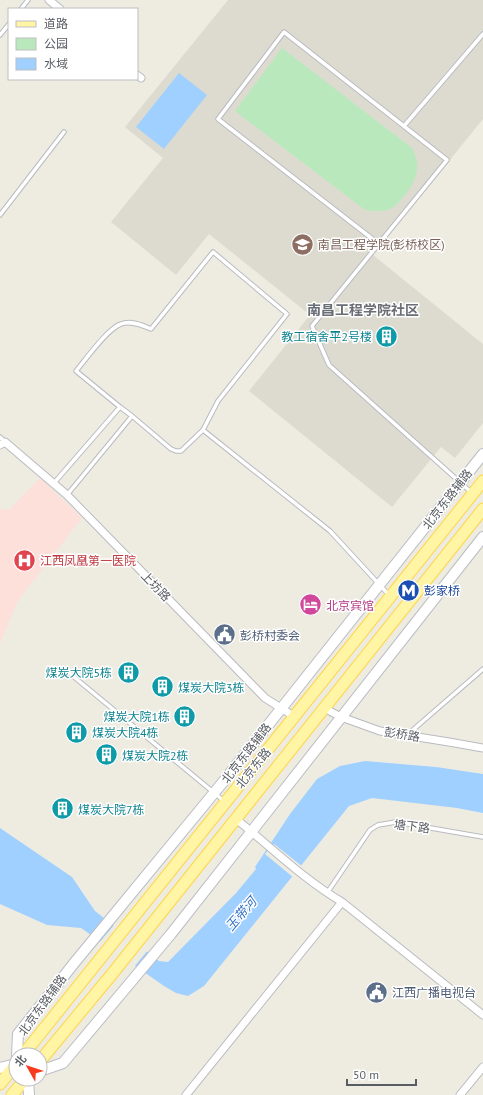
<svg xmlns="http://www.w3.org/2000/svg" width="483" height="1095" viewBox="0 0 483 1095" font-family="'PT Sans','Noto Sans SC',sans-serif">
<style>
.education{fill:#dddbd0}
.medical{fill:#fde0da}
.green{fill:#bae8bd}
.water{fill:#a0d0ff}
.pier{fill:#eeece1}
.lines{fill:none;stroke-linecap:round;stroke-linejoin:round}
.service-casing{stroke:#b9bbc1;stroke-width:5.5}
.minor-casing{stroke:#b9bbc1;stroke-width:9}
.secondary-casing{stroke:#babdc4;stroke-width:12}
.primary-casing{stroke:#fed54a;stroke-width:13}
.service{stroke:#fff;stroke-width:3.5}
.minor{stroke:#fff;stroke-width:7}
.secondary{stroke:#fff;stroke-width:10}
.primary{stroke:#fff5a5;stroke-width:11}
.labels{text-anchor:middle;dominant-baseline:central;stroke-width:3;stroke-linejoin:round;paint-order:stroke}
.education-label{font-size:12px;fill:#785e54;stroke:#fff;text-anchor:start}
.culture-label{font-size:12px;fill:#0d838f;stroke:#fff;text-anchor:start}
.street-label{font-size:12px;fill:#595d63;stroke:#fff}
.health-label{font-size:12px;fill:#be3a42;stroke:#fff;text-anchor:start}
.transit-label{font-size:12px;fill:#164399;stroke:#fff;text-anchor:start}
.hotel-label{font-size:12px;fill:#b23c85;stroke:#fff;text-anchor:start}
.service-label{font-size:12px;fill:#4e5e75;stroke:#fff;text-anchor:start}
.water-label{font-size:13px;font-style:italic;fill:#3674c4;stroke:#fff}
.quarter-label{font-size:14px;font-weight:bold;fill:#6a6f76;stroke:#fff}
</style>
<rect width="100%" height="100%" fill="#eeece1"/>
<path class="education" d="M228,0H483V119L373,255L483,344V423L455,458L441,447L392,507L249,391L310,315L209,234L176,275L111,222L163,158L125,127Z"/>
<path class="medical" d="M40,478L82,518L17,602L0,644V509L9,510Z"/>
<path class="green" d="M282,48L412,148C422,166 417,181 404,196C400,201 396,206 390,209C382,212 373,211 365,210L235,111Z"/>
<path class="water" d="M179,73L207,95L164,149L136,127Z
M365,761L436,767L483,774V813L457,808L372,798L349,806L204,986L188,996L176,993L164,986L81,928L47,925L0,904V828L72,877L95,911L159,961L168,962L236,893L256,869L255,867L290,814L317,779L340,766Z"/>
<path class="pier" d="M274,844L303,867L294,878L265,854Z
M115,924L148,950L134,967L99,943Z"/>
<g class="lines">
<defs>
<path id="service" d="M21,9L28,0
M0,35L9,24
M404,126L483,34
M0,215L64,132
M379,244L218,119L284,32L447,160L312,326L329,365L472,493
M120,407L132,416
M203,430L330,531L389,595
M0,437L5,442
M54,483L120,407L76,371C86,359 108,328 121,324C130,320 142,325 151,329L213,252L287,314L218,401L203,430L181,451H176L171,449L132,416L67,495
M68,672L224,801
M407,735L483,669
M327,893L370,830L378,825L396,822L483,837"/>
<path id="minor" d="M49,0L60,9
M137,75L141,78
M0,445L5,442L67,495L265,698L295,717
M324,708L341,717L380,731L449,742L483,748
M236,819C271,847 303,879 342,902L483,1015
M186,1095L342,902
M460,1095L483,1067"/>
<path id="secondary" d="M17,1055L18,1034L75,962L223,782L483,454
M0,1068L16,1064V1062
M40,1071L63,1063L171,934L483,537
M28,1079L29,1095"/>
<path id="primary" d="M23,1055L483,481
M40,1061L112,974L483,509
M0,1084L16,1064
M12,1095L25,1079"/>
</defs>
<use href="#service" class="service-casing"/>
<use href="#minor" class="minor-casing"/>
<use href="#secondary" class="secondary-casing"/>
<use href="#primary" class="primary-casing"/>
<use href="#service" class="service"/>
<use href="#minor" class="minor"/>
<use href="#secondary" class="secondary"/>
<use href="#primary" class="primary"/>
</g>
<defs>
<symbol id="university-disc" viewBox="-11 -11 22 22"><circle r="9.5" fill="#8d6e63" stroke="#fff"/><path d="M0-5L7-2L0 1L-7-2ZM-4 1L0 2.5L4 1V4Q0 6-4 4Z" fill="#fff"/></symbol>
<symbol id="building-disc" viewBox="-11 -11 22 22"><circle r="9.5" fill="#0f9aa8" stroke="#fff"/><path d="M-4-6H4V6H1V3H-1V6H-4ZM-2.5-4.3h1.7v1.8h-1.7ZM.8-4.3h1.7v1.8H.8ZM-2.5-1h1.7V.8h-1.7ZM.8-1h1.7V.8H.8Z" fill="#fff"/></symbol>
<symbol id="hospital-disc" viewBox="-11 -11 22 22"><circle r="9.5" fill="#e0444e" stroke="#fff"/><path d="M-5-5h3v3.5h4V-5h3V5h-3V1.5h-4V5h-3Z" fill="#fff"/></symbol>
<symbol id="metro-disc" viewBox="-11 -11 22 22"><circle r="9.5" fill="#1a4fb4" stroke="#fff"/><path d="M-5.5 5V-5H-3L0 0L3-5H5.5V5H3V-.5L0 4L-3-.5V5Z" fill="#fff"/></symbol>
<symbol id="hotel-disc" viewBox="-11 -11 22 22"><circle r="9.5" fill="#d1479c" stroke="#fff"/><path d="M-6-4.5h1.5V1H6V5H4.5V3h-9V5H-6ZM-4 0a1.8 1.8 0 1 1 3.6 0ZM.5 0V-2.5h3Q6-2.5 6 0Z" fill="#fff"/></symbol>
<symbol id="civic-disc" viewBox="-11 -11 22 22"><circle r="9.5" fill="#5c6f8a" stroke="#fff"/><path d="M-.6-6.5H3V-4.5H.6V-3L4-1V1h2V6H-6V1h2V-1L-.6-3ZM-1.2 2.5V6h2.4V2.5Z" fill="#fff"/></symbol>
</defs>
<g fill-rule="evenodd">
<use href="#university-disc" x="290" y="232" width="25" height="25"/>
<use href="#building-disc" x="374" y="324" width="25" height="25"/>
<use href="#hospital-disc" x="12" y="548" width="25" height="25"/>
<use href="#metro-disc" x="396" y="578" width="25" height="25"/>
<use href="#hotel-disc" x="298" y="592" width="25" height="25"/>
<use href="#civic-disc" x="212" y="622" width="25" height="25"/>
<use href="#building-disc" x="116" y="660" width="25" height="25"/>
<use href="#building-disc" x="150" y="674" width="25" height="25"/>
<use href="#building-disc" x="172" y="704" width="25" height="25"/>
<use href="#building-disc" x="64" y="720" width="25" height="25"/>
<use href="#building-disc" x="94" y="742" width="25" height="25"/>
<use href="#building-disc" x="50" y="796" width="25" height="25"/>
<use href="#civic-disc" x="364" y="980" width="25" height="25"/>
</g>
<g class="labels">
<g class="education-label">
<text x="318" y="244">南昌工程学院(彭桥校区)</text>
</g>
<g class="culture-label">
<text x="372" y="336" text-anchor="end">教工宿舍平2号楼</text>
<text x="112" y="672" text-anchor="end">煤炭大院5栋</text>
<text x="178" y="687">煤炭大院3栋</text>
<text x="170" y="716" text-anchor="end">煤炭大院1栋</text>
<text x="92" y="732">煤炭大院4栋</text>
<text x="122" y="755">煤炭大院2栋</text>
<text x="78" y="809">煤炭大院7栋</text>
</g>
<g class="street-label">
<text transform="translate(447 499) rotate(-52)">北京东路辅路</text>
<text transform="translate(156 586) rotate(46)">上坊路</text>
<text transform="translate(402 734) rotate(9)">彭桥路</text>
<text transform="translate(246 753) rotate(-52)">北京东路辅路</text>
<text transform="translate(253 768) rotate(-51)">北京东路</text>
<text transform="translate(412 826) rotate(7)">塘下路</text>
<text transform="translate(42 1005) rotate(-54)">北京东路辅路</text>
</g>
<g class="health-label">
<text x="40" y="560">江西凤凰第一医院</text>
</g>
<g class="transit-label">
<text x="424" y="590">彭家桥</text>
</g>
<g class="hotel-label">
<text x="326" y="605">北京宾馆</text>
</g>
<g class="service-label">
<text x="240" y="635">彭桥村委会</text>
<text x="392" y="992">江西广播电视台</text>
</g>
<g class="water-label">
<text transform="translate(241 914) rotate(-49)">玉带河</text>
</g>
<g class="quarter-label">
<text x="363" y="310">南昌工程学院社区</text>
</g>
</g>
<rect x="8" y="8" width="130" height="72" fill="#ffffff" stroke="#bdbec1"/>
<rect x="16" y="21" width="20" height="6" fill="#fff5a5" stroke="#bdbec1"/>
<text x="44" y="28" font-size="12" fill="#595d63">道路</text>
<rect x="16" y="38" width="20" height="12" fill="#bae8bd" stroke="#bdbec1"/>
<text x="44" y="48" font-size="12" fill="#595d63">公园</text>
<rect x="16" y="58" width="20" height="12" fill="#a0d0ff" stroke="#bdbec1"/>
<text x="44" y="68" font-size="12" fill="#595d63">水域</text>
<g transform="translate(28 1067) rotate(309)"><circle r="19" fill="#ffffff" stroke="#bdbec1"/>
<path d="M0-3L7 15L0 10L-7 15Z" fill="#f9391c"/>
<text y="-6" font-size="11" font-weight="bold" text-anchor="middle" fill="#595d63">北</text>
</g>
<path d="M347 1079v6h69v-6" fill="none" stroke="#595d63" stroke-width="2"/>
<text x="353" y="1079" font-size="12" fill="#595d63" stroke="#ffffff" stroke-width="3" paint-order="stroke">50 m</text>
</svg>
